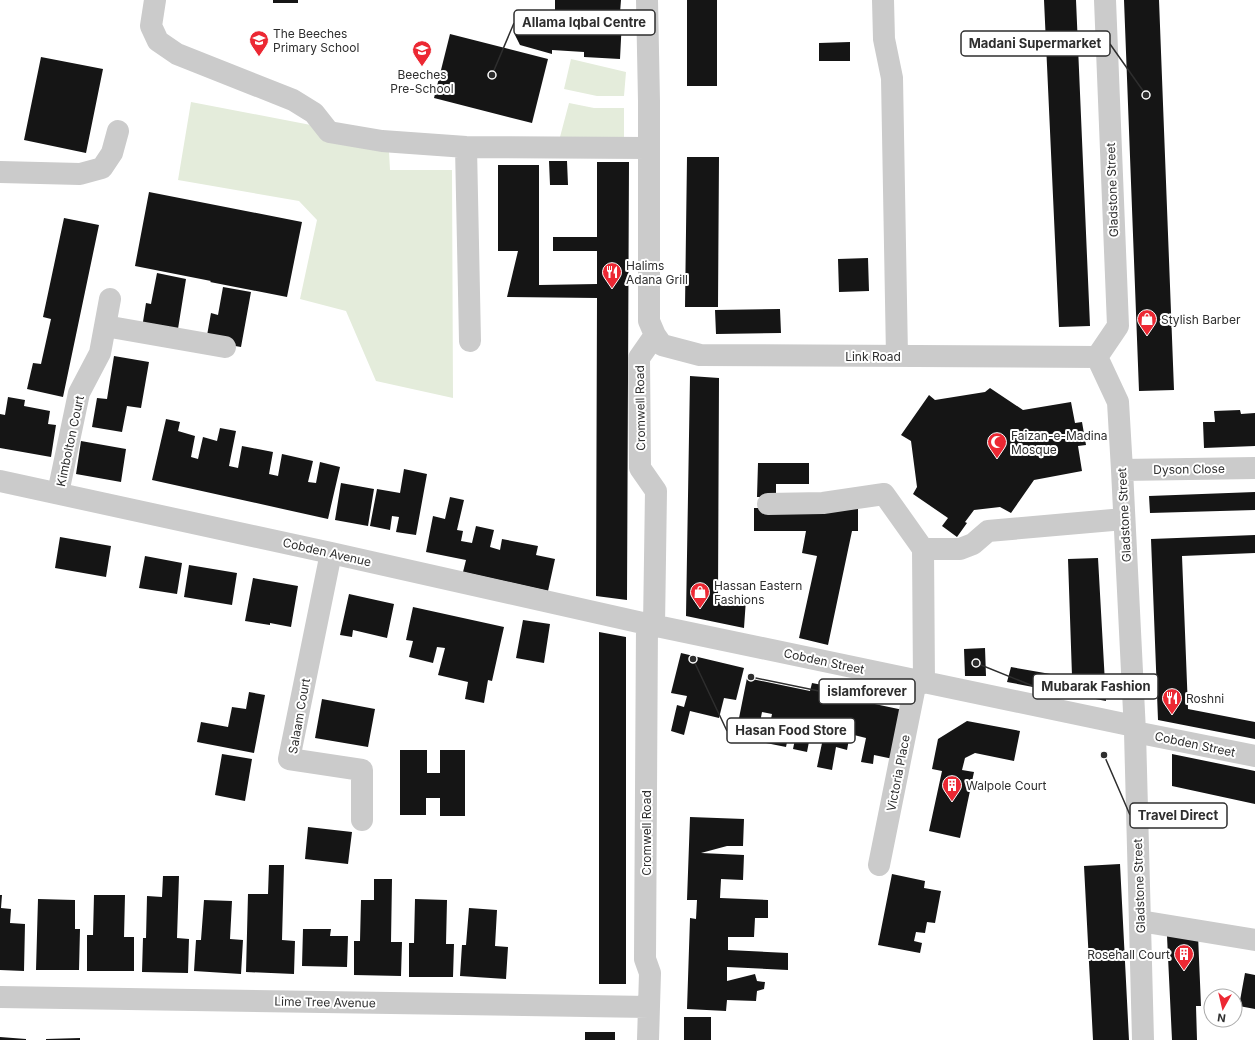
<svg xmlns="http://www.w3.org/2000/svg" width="1255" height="1040" viewBox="0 0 1255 1040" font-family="Inter,sans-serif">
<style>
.green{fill:#e4ecdb}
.building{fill:#151515}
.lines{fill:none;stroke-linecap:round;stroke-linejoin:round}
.minor{stroke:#cbcbcb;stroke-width:22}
.labels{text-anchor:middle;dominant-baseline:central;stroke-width:4;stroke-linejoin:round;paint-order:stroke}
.poi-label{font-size:12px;fill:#2e2e2e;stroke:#fff;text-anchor:start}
.street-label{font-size:12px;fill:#2e2e2e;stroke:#fff}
.leader{fill:none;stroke:#2e2e2e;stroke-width:1.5}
.callout-dot{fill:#2e2e2e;stroke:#fff;stroke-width:1.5}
.callout{fill:#fff;stroke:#2e2e2e;stroke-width:1.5}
.callout-label{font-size:13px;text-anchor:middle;font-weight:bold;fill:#2e2e2e}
</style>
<rect width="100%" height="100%" fill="#fff"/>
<path class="green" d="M571,59L626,72L624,96H597L564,89Z
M191,102L316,126L388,133L390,170H452L453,398L376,381L346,311L300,299L317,220L299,201L178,180Z
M569,103L594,108H624V138L560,137Z"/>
<path class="building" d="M273,0H298V3H273Z
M555,0H621L620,13L555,11Z
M687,0H717V86H687Z
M1044,0H1076L1090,326L1059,327Z
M1124,0H1159L1174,390L1139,391Z
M583,16L622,19L620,59L584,57V52L552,50V54L520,45L514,33L555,35V24L583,26Z
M450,34L548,59L532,123L434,98Z
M850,42V61H819V43Z
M41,57L103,69L86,153L24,140Z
M687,157H719L718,307H685Z
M549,161H567L568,185H550Z
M597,162H629L627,600L596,596L597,298L507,297L518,251H498V165H539V285L597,284V251H553V237H597Z
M149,192L302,222L287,297L210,282L211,281L135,266Z
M64,218L99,225L63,397L27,389L33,363L41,364L51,319L43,317Z
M868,258L869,291L839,292L838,259Z
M157,273L186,279L177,335L142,328L146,303L151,304Z
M223,287L251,292L241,347L206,341L211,313L218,315Z
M780,309L781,333L716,334L715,310Z
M114,356L149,362L141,408L127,406L122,432L92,427L97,398L107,399Z
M690,376L719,378L718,599H746L744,628L686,616Z
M990,388L1023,410L1071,402L1075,423L1082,422L1086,445L1078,446L1082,471L1034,480L1011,513L1000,507L974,510L965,522L967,523L957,537L942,526L948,518L913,494L917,487L911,441L901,435L929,395L935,400L985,392Z
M8,397L25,400L24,406L50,411L48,424L56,425L51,457L0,448V414L5,415Z
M1240,410L1241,414L1255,413V446L1204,448L1203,422H1215L1214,411Z
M166,419L180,422L178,431L195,436L191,457L198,459L203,437L217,441L220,428L236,431L229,466L238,468L242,446L273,452L269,474L278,476L282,454L313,461L308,482L316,483L320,462L340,467L328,519L152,480Z
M81,441L126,449L121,482L76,474Z
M758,463H809V484H776V497H757Z
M404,469L427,474L416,535L396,532L399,517L392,516L390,530L370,526L377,489L400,493Z
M341,483L374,489L368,526L335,520Z
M1255,492V510L1150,513L1149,496Z
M450,497L464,500L457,530L463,531L461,541L472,543L476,526L494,530L490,547L500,550L502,539L538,546L536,555L555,559L548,591L463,572L466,560L426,552L433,516L445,519Z
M754,508H858V531H852L828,645L799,638L817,556L802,553L806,531H754Z
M1255,535V553L1182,556L1188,709L1255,722V739L1158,720L1151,539Z
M60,537L111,546L106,577L55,568Z
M145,556L182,563L177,594L139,588Z
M1098,558L1106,701L1007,682L1011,667L1062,676H1072L1068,559Z
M189,565L237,573L232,605L184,597Z
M253,578L298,586L291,627L270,623V625L245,621Z
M349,594L394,604L387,638L353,630L352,637L340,635Z
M413,607L504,627L492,681L488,680L484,703L465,699L468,682L438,675L445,648L437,647L433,663L409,657L413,641L406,640Z
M523,620L550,624L544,663L516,658Z
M599,632L626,637V984H599Z
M985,648L986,676H965L964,649Z
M681,653L744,668L736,700L724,698L719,718L690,711L684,735L671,731L677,705L684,707L687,696L671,693Z
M747,678L810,691L812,683L853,691L851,699L908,711L898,760L874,755L873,764L861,762L866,738L850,734L847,750L836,747L832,770L817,767L826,724L813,721L807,752L793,749L799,720L792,718L786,747L766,743L772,714L762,712L758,733L743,730L745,719L739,718Z
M249,692L265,695L254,753L197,742L201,722L228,727L232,707L246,709Z
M322,699L375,709L368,747L315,738Z
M967,721L1020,731L1014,761L975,753L965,758L962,770L974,772L960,838L929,831L942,771L932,769L938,739Z
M400,750H427V773H440V750H465V816H440V798H426V815H400Z
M222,754L252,759L245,801L215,795Z
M1172,754L1255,771V804L1172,786Z
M690,817L744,819L743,846H727L701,853L744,855L743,880L721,879L720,898L768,900V918H755L754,937H728V950L788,953V970L727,967V981L755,974L757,981L765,982L764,989L757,991L756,1001L727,1000L726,1011L687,1009L690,918L696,919L697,900H687Z
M308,827L352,832L348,864L305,859Z
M1120,864L1129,1040H1093L1084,866Z
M269,865H284L282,940L295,941L294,974L246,972L248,894H268Z
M892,874L925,881L924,888L941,891L935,923L927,922L925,933L916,932L914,941L922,943L920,953L878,945Z
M163,876H179L177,938L189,939L188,973L142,972L143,938H146L147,896L162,897Z
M374,879H392L391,942H402L401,976L354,975V941H360L361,900H374Z
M0,895H2L1,908L11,909L10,923L25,924L24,971L0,970Z
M94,895H125L124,937H134V971H87V935H93Z
M38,899L75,900V929H80L79,970H36Z
M415,899L447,900L446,944H454L453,977H409V943H414Z
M204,900L232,901L230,939L243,940L241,974L194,971L196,940H201Z
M469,908L497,910L495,946L508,947L506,979L460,976L462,945H466Z
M303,929H331L330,936H348L347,967L302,966Z
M1198,935L1201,1006H1196L1197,1040H1172L1167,936Z
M1245,973L1255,975V1009L1239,1006Z
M684,1017H711V1040H684Z
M585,1032H615V1040H585Z
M0,1037L26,1039V1040H0Z
M80,1038V1040H46V1039Z"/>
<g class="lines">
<path class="minor" d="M155,0L151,26L158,41L177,54L293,100L314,113L329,132L382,141L466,147L649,148
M647,0L649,101V321L655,335L662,345L700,355L1097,357
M883,0L884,39L892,78L897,356
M466,147L470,341
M0,172L80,174L102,168L112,153L118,131
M105,326L225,347
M1097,357L1118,402L1122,470L1135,732L1143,1040
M1097,357L1118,326L1105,0
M1122,470L1255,468
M0,481L331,553L647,624L1134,726
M58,493L79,393L100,353L110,299
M768,504L823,503L884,494L923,549
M331,553L289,759L362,770V820
M647,624L645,959L650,973L648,1040
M654,626L656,491L640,468L639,358L655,335
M924,683L923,549H960L973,544L988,531L1124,519
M1135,732L1255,756
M879,865L916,681
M1140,921L1255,940
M0,997L649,1007"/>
</g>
<defs>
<symbol id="school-pin" viewBox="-11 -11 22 30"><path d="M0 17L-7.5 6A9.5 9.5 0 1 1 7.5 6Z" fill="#ec2833" stroke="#fff"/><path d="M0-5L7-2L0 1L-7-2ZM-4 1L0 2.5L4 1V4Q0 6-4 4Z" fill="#fff"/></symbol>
<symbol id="restaurant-pin" viewBox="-11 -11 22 30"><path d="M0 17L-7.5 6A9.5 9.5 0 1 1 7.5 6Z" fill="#ec2833" stroke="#fff"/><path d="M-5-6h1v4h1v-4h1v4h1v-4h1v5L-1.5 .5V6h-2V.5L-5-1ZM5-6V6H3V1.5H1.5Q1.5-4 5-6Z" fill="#fff"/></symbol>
<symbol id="shop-pin" viewBox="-11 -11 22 30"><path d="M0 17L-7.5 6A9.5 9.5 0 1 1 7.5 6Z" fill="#ec2833" stroke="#fff"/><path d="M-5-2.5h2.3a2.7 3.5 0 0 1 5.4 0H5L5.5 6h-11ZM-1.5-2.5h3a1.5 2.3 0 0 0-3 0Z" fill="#fff"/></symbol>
<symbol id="mosque-pin" viewBox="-11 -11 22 30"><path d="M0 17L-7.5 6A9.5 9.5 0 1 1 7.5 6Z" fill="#ec2833" stroke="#fff"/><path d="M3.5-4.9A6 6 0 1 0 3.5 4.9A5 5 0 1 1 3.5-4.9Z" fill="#fff"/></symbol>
<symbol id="building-pin" viewBox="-11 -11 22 30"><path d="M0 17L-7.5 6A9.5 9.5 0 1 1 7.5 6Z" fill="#ec2833" stroke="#fff"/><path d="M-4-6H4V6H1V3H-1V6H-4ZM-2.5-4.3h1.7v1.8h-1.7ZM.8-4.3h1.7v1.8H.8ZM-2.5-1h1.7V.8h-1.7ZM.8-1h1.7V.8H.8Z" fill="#fff"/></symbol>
</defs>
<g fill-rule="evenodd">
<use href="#school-pin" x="248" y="29" width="22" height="30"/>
<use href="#school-pin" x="411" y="39" width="22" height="30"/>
<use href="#restaurant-pin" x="601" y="261" width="22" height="30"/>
<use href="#shop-pin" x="1136" y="308" width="22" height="30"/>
<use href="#mosque-pin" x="986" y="431" width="22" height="30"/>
<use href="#shop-pin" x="689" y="581" width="22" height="30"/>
<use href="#restaurant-pin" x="1161" y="687" width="22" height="30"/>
<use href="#building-pin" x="941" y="774" width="22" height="30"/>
<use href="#building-pin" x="1173" y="943" width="22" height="30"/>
</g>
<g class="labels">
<g class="poi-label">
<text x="273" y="33">The Beeches<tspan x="273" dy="14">Primary School</tspan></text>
<text x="422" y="74" text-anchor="middle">Beeches<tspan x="422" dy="14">Pre-School</tspan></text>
<text x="626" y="265">Halims<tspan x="626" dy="14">Adana Grill</tspan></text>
<text x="1161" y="319">Stylish Barber</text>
<text x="1011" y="435">Faizan-e-Madina<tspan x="1011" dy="14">Mosque</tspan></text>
<text x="714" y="585">Hassan Eastern<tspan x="714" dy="14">Fashions</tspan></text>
<text x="1186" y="698">Roshni</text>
<text x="966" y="785">Walpole Court</text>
<text x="1170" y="954" text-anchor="end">Rosehall Court</text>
</g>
<g class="street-label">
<text transform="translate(1112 190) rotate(-92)">Gladstone Street</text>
<text x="873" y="356">Link Road</text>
<text transform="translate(640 408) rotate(-91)">Cromwell Road</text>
<text transform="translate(70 441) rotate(-78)">Kimbolton Court</text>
<text transform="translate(1189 469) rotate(-1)">Dyson Close</text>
<text transform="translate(1124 515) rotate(-93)">Gladstone Street</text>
<text transform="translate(327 552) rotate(13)">Cobden Avenue</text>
<text transform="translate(824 661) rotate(12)">Cobden Street</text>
<text transform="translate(299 716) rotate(-80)">Salaam Court</text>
<text transform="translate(1195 744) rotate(12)">Cobden Street</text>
<text transform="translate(898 773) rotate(-79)">Victoria Place</text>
<text transform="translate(646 833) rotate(-90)">Cromwell Road</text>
<text transform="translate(1139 886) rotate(-92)">Gladstone Street</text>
<text transform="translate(325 1002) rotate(1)">Lime Tree Avenue</text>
</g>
</g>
<path class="leader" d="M492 75L514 23M1146 95L1110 44M976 663L1033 686M751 677L819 691M693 659L727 731M1104 755L1130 815"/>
<g class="callout-dot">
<circle cx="492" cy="75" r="4"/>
<circle cx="1146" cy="95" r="4"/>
<circle cx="976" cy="663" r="4"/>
<circle cx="751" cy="677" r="4"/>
<circle cx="693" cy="659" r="4"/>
<circle cx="1104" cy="755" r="4"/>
</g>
<g class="callout">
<rect x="514" y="10" width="141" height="25" rx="4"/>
<rect x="961" y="31" width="149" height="25" rx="4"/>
<rect x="1033" y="674" width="125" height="25" rx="4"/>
<rect x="819" y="679" width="96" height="25" rx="4"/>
<rect x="727" y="718" width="128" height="25" rx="4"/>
<rect x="1130" y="803" width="97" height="25" rx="4"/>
</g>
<g class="callout-label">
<text x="584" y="27">Allama Iqbal Centre</text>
<text x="1035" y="48">Madani Supermarket</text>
<text x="1096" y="691">Mubarak Fashion</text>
<text x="867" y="696">islamforever</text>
<text x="791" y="735">Hasan Food Store</text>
<text x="1178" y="820">Travel Direct</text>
</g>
<g transform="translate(1223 1008) rotate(188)"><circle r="19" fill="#ffffff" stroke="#ababab"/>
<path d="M0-3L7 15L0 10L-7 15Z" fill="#ec2833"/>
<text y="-6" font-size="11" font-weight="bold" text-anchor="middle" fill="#2e2e2e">N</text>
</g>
</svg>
